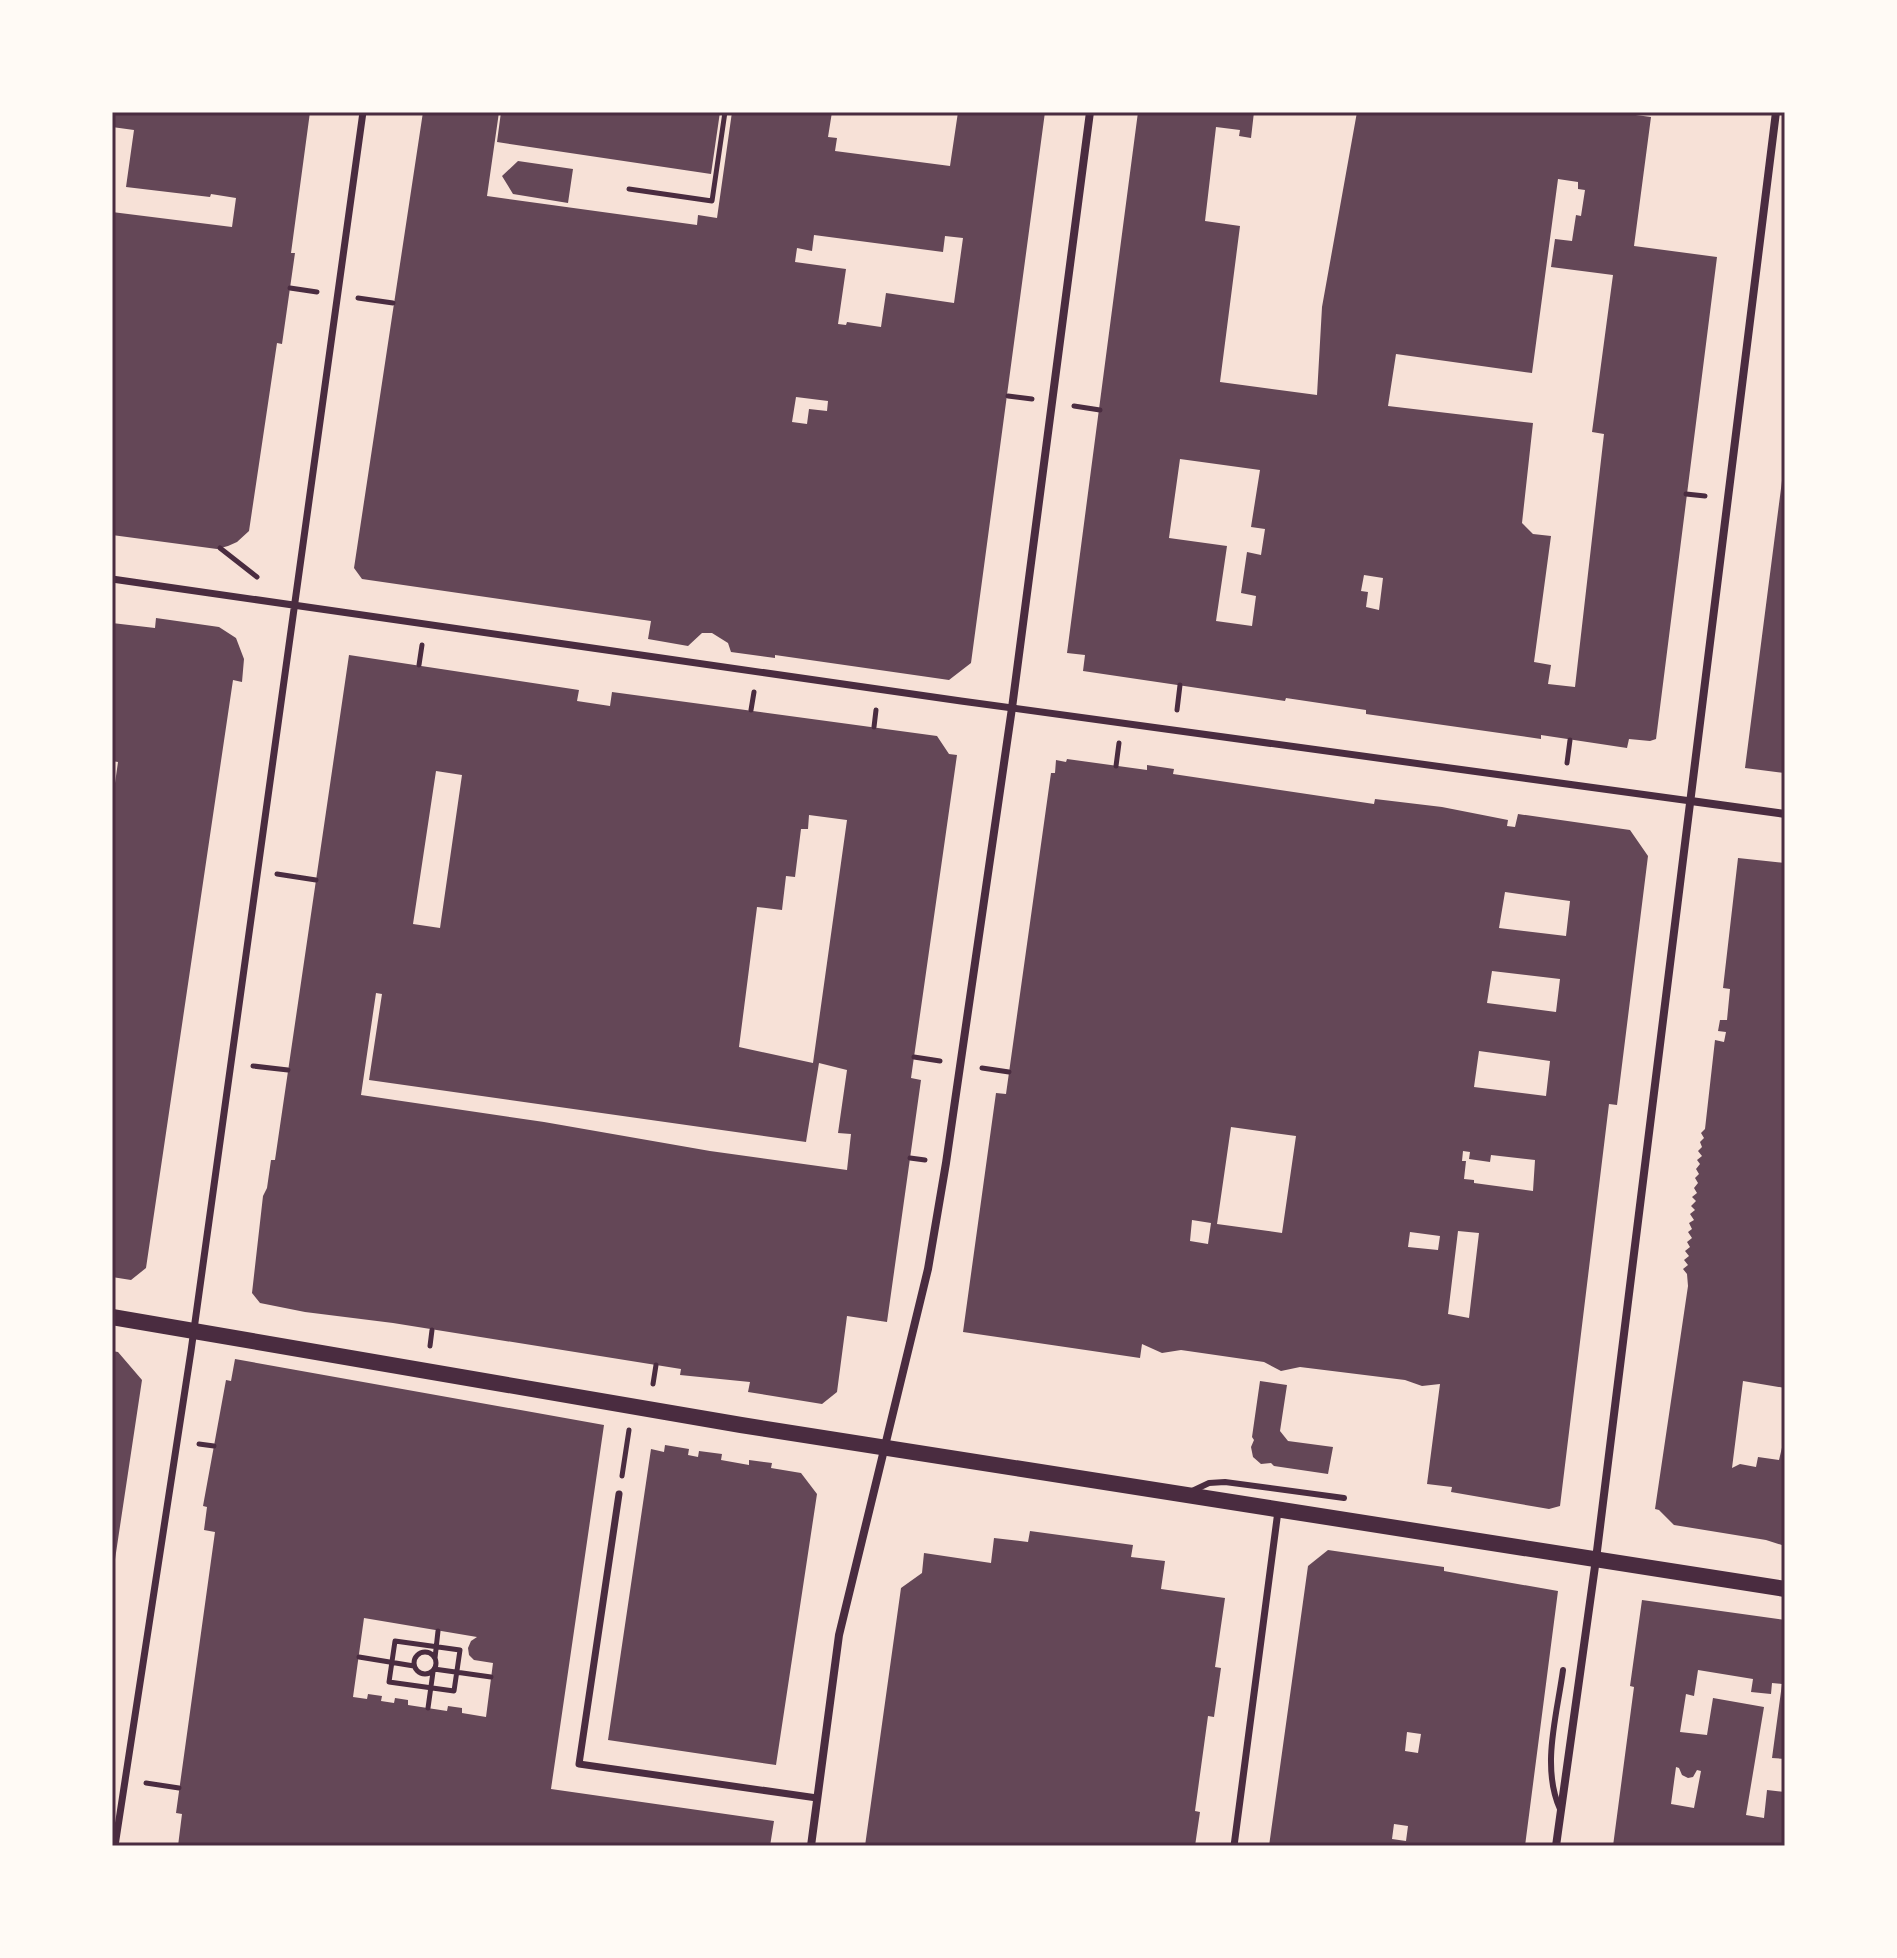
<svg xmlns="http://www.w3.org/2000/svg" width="1897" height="1958" viewBox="0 0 1897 1958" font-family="'Source Sans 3',sans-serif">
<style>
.building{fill:#644757;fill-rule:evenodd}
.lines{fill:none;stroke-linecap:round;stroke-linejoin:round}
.path{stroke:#4a2c40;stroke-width:5}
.service{stroke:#4a2c40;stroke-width:6}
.pedestrian{stroke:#4a2c40;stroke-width:7}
.minor{stroke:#4a2c40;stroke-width:8}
.secondary{stroke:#4a2c40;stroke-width:16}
.neatline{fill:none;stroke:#4a2c40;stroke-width:3}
</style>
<rect width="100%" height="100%" fill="#f7e1d7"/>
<path class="building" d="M112,112H310L291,253H295L282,344L277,343L249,531L237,542L228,546L217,549L112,535V212L232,227L236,198L211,194L210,197L126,187L134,130L112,127Z
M423,112H499L487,196L697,225L698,215L717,218L732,112H832L828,137L837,138L835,151L950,166L958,112H1045L971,663L949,680L775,655V658L731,652L728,643L712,633H702L688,646L648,639L651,621L362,579L354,568ZM814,235L943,252L945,236L963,238L954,303L886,293L881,327L847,322L846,325L838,324L846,269L795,262L797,248L812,251ZM796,397L828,401L827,411L809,409L807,424L792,422Z
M501,112H720L711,174L497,142Z
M1138,112H1254L1251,138L1239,136L1240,130L1216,127L1205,221L1240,226L1220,382L1317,395L1322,307L1357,112H1613L1651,117L1634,246L1717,257L1656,739L1650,741L1629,739L1627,748L1541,735V739L1366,714V710L1286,698L1285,701L1083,671L1085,655L1067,653ZM1558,179L1578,182V189L1585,190L1581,216L1576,215L1572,241L1555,239L1551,267L1613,275L1592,432L1604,434L1575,687L1548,684L1551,665L1534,662L1551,536L1533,534L1522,523L1533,423L1388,406L1396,354L1532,373ZM1180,459L1260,470L1251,527L1265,529L1261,555L1247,552L1241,593L1256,596L1252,626L1216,621L1227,546L1169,538ZM1364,575L1383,578L1379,610L1366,607L1368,592L1361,591Z
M518,161L573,169L568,203L513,194L502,176Z
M1783,473H1785V773L1745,768Z
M156,618L219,627L236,638L244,659L242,682L233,680L146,1268L131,1280L112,1277V804L118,762L112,761V623L155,628Z
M349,655L579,690L577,701L610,706L612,692L937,736L949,754L957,755L911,1078L921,1080L887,1322L847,1316L837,1392L822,1404L748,1392L750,1382L680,1375L681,1369L393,1323L305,1312L260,1303L252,1293L263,1196L267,1188L271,1160H275ZM436,771L462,775L440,928L413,924ZM809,815L847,820L813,1063L739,1047L757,907L782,910L786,876L795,877L801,829H808ZM376,993L382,994L369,1080L806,1142L819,1063L847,1070L838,1133L851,1134L847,1170L710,1151L544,1122L361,1095Z
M1067,759L1147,770V765L1174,769L1173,774L1374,804L1375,799L1442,807L1508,820L1507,826L1515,827L1518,814L1630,830L1648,856L1617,1105L1609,1104L1560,1506L1549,1509L1451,1492L1452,1487L1427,1484L1440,1384L1422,1386L1405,1380L1300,1367L1281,1371L1264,1362L1181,1350L1162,1353L1142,1344L1140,1358L963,1332L996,1093L1006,1094L1051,773H1055L1056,760L1066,762ZM1505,892L1570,901L1566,936L1499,928ZM1492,971L1560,979L1556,1012L1487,1003ZM1479,1051L1550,1061L1546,1096L1474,1087ZM1231,1127L1296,1136L1282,1233L1217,1224ZM1463,1151L1470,1152L1469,1159L1490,1162L1491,1155L1535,1160L1533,1191L1474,1183V1180L1464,1179L1466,1161H1462ZM1192,1220L1211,1223L1208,1244L1190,1241ZM1458,1231L1479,1233L1469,1318L1448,1314ZM1410,1232L1440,1236L1438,1250L1408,1247Z
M1738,858L1785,863V1388L1743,1381L1732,1468L1740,1464L1756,1467L1758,1457L1779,1460L1785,1435V1546L1766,1540L1674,1525L1659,1510L1655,1509L1688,1286L1687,1274L1683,1269L1688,1265L1684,1260L1689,1256L1685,1251L1690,1247L1687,1242L1692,1238L1688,1232L1692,1229L1689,1223L1694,1220L1690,1214L1695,1210L1691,1206L1696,1201L1692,1197L1697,1193L1694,1188L1698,1183L1695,1178L1699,1174L1696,1169L1700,1164L1697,1160L1702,1156L1698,1151L1702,1147L1700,1142L1704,1138L1701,1133L1705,1129L1715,1040L1724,1042L1726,1032L1718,1031L1720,1020H1727L1730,989L1723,988Z
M112,1351L118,1352L142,1380L114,1566Z
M235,1359L604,1425L551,1789L774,1821L770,1846H178L182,1814L176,1813L215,1532L204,1530L207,1507L203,1506L226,1380L231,1381ZM364,1618L477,1637L471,1641L468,1648L469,1655L474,1660L493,1663L486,1717L462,1713V1708L448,1706L447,1711L408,1705V1700L395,1698L394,1703L381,1701L382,1696L368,1694L367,1699L353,1697Z
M1260,1381L1287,1385L1280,1431L1288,1441L1333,1447L1328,1474L1274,1466L1271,1463L1261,1464L1253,1457L1251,1447L1254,1440L1252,1437Z
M665,1445L689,1449L688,1455L698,1457L699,1451L722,1454L721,1460L749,1465V1460L772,1463L771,1468L801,1473L817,1494L776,1765L608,1740L651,1449L664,1452Z
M1030,1531L1133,1545L1131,1557L1165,1561L1161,1589L1225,1598L1215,1667L1221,1668L1214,1717L1208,1716L1195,1811L1200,1812L1195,1846H865L901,1588L922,1573L924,1553L991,1563L994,1538L1028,1542Z
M1328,1550L1444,1567V1571L1558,1591L1525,1846H1269L1308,1566ZM1407,1732L1421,1734L1418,1753L1405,1751ZM1394,1824L1408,1826L1406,1841L1392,1839Z
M1642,1600L1785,1620V1759L1772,1758L1782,1684L1772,1683L1771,1694L1751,1692L1753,1679L1698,1670L1694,1696L1686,1694L1680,1732L1707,1735L1713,1698L1764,1707L1746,1815L1764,1818L1767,1790L1785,1792V1846H1613L1634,1687L1630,1686ZM1676,1767L1679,1768L1682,1775L1688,1778L1693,1777L1697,1770L1701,1771L1694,1808L1671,1804Z"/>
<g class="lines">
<path class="path" d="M629,189L712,201L725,112
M290,288L317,292
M358,298L393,303
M1008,396L1032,399
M1074,406L1100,410
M1686,494L1705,496
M220,548L257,577
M419,665L422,645
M751,710L754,692
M1177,710L1180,685
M874,727L876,710
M1567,763L1570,740
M1116,766L1119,743
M277,874L316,880
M914,1057L940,1061
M253,1066L288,1070
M982,1068L1009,1072
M910,1158L925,1160
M430,1346L432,1330
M653,1384L656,1365
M199,1444L214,1446
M622,1476L629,1430
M395,1641L460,1650L454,1691L389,1682Z
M414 1663a11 11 0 1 1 22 0a11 11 0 1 1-22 0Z
M359,1657L414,1666
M435,1658L438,1631
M434,1669L491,1677
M428,1708L433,1672
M146,1783L179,1788"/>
<path class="service" d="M1190,1492L1209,1483L1225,1482L1344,1498
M1560,1809C1541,1767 1557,1715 1563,1670"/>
<path class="pedestrian" d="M112,579L961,701L1691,801
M619,1494L579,1764L817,1798
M115,1846L191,1351L363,112
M1234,1846L1278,1511"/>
<path class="minor" d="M1691,801L1785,814
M811,1846L839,1635L928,1269L946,1163L1012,708L1090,112
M1556,1846L1596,1559L1776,112"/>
<path class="secondary" d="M112,1317L741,1425L1785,1589"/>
</g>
<rect width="1897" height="1958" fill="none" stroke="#fffaf5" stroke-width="228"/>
<rect x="114" y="114" width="1669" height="1730" class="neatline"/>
</svg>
